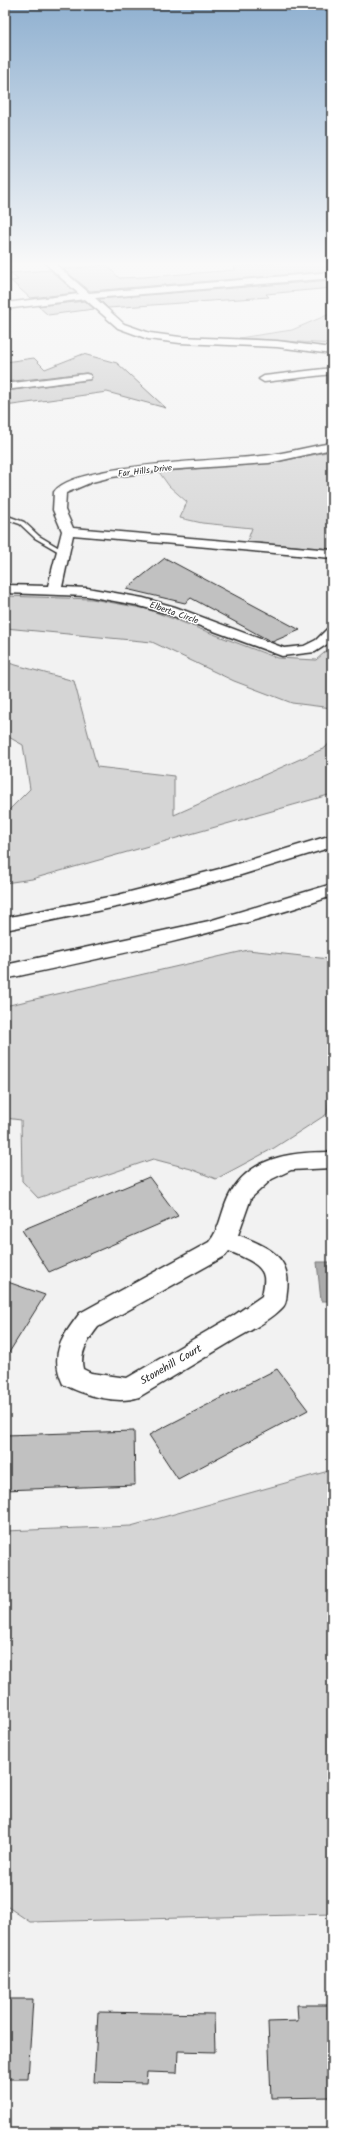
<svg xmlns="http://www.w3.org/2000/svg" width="337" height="2138" viewBox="0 0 337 2138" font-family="Kalam,sans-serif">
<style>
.green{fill:#d5d5d5;stroke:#808080}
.water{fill:#ababab;stroke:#787878}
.building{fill:#c1c1c1;stroke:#2b2b2b}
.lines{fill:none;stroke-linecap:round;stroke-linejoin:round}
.lane-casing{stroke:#2b2b2b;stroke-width:3}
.street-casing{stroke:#2b2b2b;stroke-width:3}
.highway-casing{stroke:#2b2b2b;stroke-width:3}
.lane{fill:#fff;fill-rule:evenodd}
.street{fill:#fff;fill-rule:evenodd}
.highway{fill:#fff;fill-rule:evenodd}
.labels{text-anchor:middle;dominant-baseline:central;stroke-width:3;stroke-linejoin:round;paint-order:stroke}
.far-street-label{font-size:9px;fill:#2b2b2b;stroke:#fff}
.street-label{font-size:11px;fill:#2b2b2b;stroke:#fff}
</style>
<rect width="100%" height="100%" fill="#f2f2f2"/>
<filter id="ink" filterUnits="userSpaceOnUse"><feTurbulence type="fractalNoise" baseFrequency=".025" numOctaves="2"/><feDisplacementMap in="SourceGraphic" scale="8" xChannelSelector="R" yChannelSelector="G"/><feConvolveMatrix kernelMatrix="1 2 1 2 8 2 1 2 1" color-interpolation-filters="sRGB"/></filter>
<g filter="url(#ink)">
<path class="green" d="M332,313V344L239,338L292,330Z
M332,451V549L247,542L252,528L202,523L180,518L187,502L169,486L159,472L282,461Z
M5,596L92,599L147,609L277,658L316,660L332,646V708L292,703L234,681L152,642L5,628Z
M5,662L74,681L97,767L174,776V815L325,748L332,740V794L32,879L5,883V814L30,789L23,745L5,735Z
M332,937V1071L327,1114L274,1148L216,1179L191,1169L153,1159L38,1198L22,1181L21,1120L5,1118V1006L248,950L329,959V938Z
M332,1470V1914L30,1922L5,1905V1531L131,1526Z"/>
<path class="water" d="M317,1262H332V1301H321Z"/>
<path class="building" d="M280,263H332V271L90,291L63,269L107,265L119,278L143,277L236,270L233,267Z
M50,270L76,293L30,298L11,281L18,280L10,273Z
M332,280V288L266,294L269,297L108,308L99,299Z
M85,301L94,309L48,315L38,306Z
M83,354L117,363L166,408L107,392L5,406V391L90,380L92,378L90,374L86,373L5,382V362L34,358L45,369Z
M165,558L300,630L272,642L191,598L185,603L126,589Z
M149,1177L178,1216L49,1272L22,1230Z
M5,1281L45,1295L5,1359Z
M277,1369L308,1410L178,1479L149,1435Z
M134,1431L135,1485L5,1490V1435Z
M5,1999H33L28,2079H5Z
M297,2005H332V2097L271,2098L268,2022L298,2021Z
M98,2012L214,2014L215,2052L178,2051L177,2073L147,2072L146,2083L94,2082Z"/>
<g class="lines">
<defs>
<path id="lane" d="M5,515L24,522L39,536L66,552L61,553L35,538L20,524L5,519Z"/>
<path id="street" d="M45,263H54L89,293L332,272V278L95,298L124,324L150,333L180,337L277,341L332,348V354L277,347L180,343L148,339L118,328L85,299L5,309V303L79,294Z
M332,368V374L264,382L259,379L264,376Z
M86,374L90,375L91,377L90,379L5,390V384Z
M332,443V449L269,463L165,470L112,477L92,482L66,493L65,510L73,528L332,550V558L73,535L62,587L87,588L143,598L175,607L284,648L304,646L316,640L327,629L332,628V641L315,652L282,656L165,613L136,605L87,596L5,593V585L48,586L62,531L53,510L54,492C75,462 230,461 270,455C291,452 311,446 332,443Z
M332,1152V1168L291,1170L272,1179L251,1198L238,1235C266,1246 292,1256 287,1291C286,1297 287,1304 282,1308C271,1320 248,1332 234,1340C202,1359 171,1378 139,1397C117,1405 83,1395 63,1384C49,1354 62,1337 80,1313L209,1242C220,1229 221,1213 228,1198C248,1156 292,1152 332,1152ZM229,1251C240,1256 262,1263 264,1277C265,1283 263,1290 262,1296L233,1316L127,1378L91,1373L83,1369C79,1353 88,1340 98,1327L225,1256Z"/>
<path id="highway" d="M332,835V847L241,875L126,905L5,930V918L118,895L227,867Z
M332,884V896C225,933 115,955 5,979V965L209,921Z"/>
</defs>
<use href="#lane" class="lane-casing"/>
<use href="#street" class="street-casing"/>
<use href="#highway" class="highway-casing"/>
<use href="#lane" class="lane"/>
<use href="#street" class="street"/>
<use href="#highway" class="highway"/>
</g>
</g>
<linearGradient id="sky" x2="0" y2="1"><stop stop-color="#8fb0d0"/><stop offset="0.47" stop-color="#f9f9f9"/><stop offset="1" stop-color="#f9f9f9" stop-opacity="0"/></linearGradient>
<rect width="337" height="562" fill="url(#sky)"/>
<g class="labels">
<g class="far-street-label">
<text transform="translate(145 471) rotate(-7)">Far Hills Drive</text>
<text transform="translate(174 613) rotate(19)">Elberta Circle</text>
</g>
<g class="street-label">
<text transform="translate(171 1365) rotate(-30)">Stonehill Court</text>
</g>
</g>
<rect width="337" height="2138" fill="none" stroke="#fff" stroke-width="20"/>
<rect x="10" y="10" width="317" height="2118" fill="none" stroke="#2b2b2b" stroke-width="1.5" filter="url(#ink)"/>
</svg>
